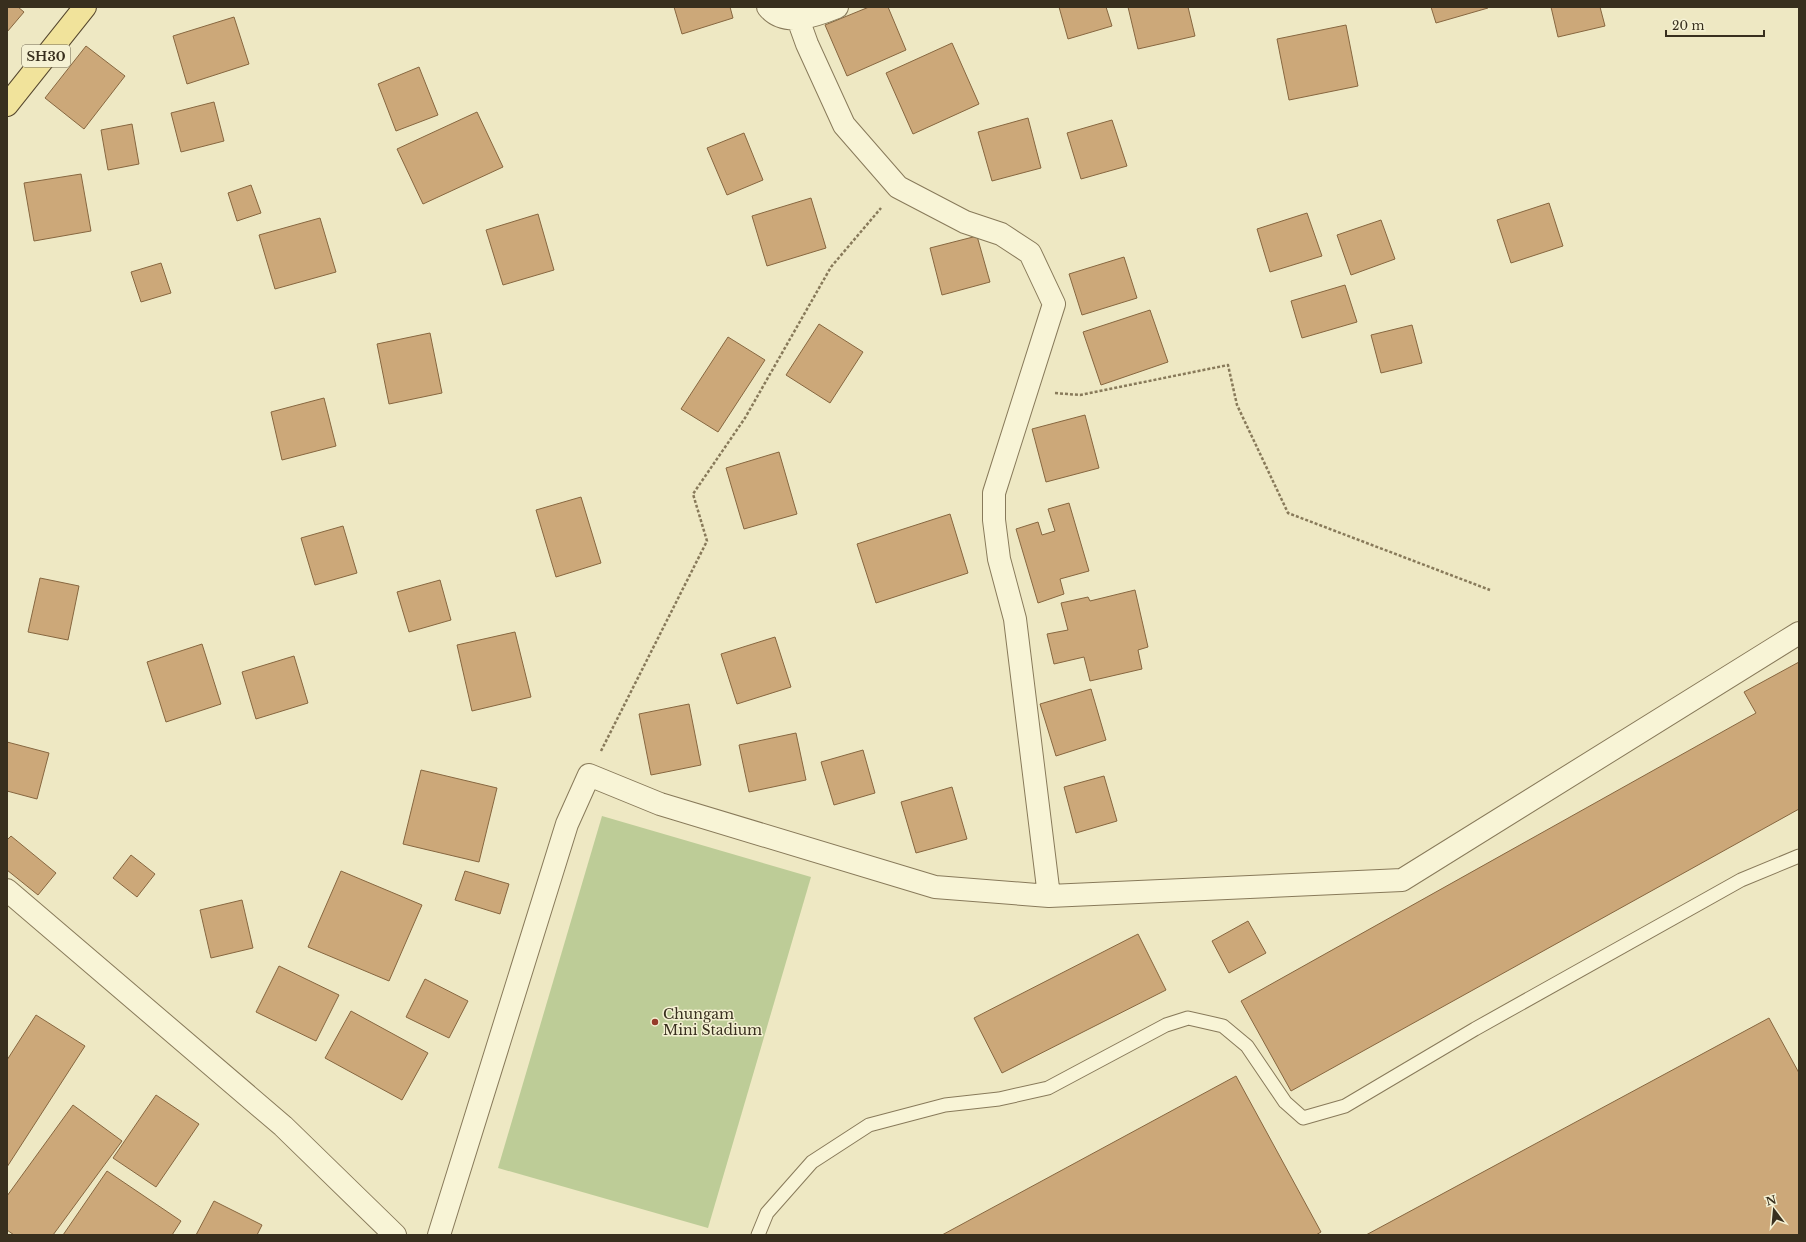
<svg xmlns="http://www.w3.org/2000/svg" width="1806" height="1242" viewBox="0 0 1806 1242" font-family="'Libre Baskerville',serif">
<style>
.green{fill:#bdcc97}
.building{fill:#cca879;stroke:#876740}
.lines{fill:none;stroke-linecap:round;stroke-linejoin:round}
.service-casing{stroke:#887a5a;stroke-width:15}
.minor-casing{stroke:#887a5a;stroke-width:24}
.primary-casing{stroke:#56472e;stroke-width:24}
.path{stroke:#887a5a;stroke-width:2.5;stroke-dasharray:3 2;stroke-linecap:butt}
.service{stroke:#f8f4d6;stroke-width:13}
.minor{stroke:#f8f4d6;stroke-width:22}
.primary{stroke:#f1e39b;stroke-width:22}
.poi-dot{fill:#963b2a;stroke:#f5f1d3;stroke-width:1.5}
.labels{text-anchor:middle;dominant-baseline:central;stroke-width:3;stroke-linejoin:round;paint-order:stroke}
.shield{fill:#f5f1d3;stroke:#716954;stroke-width:1}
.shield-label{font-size:13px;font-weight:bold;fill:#382f1e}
.poi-label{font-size:14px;fill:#382f1e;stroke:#f5f1d3;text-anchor:start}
</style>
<rect width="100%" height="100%" fill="#eee8c3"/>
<path class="green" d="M602,816L811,877L708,1228L498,1168Z"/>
<path class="building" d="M7,7H18L24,12L7,32Z
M674,7H730L733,18L682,34Z
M869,7H888L906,50L847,76L825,25Z
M1059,7H1106L1112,26L1068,39Z
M1128,7H1188L1195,36L1138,49Z
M1431,7H1488V8L1436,23Z
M1551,7H1600L1605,26L1558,37Z
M234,17L249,64L187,84L173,36Z
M1346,25L1358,86L1289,100L1277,39Z
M952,43L979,104L913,134L886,73Z
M86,46L125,76L84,129L45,98Z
M419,67L438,115L396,131L378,84Z
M214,102L224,141L181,152L171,113Z
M477,112L503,167L423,204L397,149Z
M1028,118L1041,168L992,181L978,132Z
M1112,120L1127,166L1081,179L1067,133Z
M132,124L139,164L108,170L101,130Z
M744,133L763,180L727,195L707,148Z
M81,174L91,231L34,241L24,183Z
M251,185L261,213L237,221L228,193Z
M811,198L826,248L767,266L752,216Z
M1549,203L1563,246L1511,263L1497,220Z
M1307,213L1322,256L1270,272L1257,229Z
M538,214L554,270L503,285L486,230Z
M320,218L336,272L275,289L259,235Z
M1381,220L1395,259L1351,275L1337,235Z
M977,236L990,282L942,295L930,248Z
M1124,257L1137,298L1082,315L1069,274Z
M161,263L171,293L141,302L131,272Z
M1345,285L1357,322L1302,338L1291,301Z
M1150,310L1168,362L1101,385L1083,332Z
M819,324L863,352L830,403L786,375Z
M1412,325L1422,363L1381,373L1371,335Z
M430,333L442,393L389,404L377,344Z
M728,337L765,360L718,432L681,409Z
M324,398L336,446L282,460L271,412Z
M1085,415L1099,468L1046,482L1032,429Z
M779,452L797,514L744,529L726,468Z
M581,497L601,563L556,577L536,510Z
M1069,503L1089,571L1060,579L1064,594L1038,603L1016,529L1038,522L1042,535L1055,531L1048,509Z
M950,514L968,573L876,603L857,544Z
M343,526L357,573L315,585L301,538Z
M40,578L79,586L68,640L28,632Z
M440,580L451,620L409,632L397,592Z
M1135,590L1148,647L1138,650L1142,669L1090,681L1084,657L1054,664L1047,634L1068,630L1061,603L1088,597L1090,601Z
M515,632L531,697L472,711L457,645Z
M775,637L791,687L737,704L721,654Z
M202,644L221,704L166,722L147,662Z
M294,656L308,703L256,719L242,672Z
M1799,662V809L1291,1091L1241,1001L1756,713L1744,692Z
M1091,689L1106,740L1056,756L1040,704Z
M689,704L701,765L651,775L639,714Z
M796,733L806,780L749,792L739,745Z
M7,742L49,753L37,799L7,791Z
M863,750L875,793L834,805L821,762Z
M421,770L497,788L479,862L403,844Z
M1104,776L1117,821L1076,833L1064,787Z
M952,787L967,839L916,853L901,802Z
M11,836L56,873L38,895L7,870V840Z
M131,855L155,874L137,897L113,878Z
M341,871L422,905L389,981L308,947Z
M465,871L509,884L500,914L455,900Z
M242,900L253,948L211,958L200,910Z
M1248,921L1266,953L1229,973L1212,941Z
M1138,934L1166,990L1002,1073L974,1018Z
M279,966L339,995L316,1041L256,1012Z
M425,979L468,1001L449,1038L406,1017Z
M351,1011L428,1053L402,1100L325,1058Z
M36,1015L85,1046L7,1167V1060Z
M1769,1018L1799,1073V1235H1366Z
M1236,1076L1321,1232L1316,1235H942Z
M156,1095L199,1124L156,1187L113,1158Z
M73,1105L122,1141L53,1235H14L7,1230V1196Z
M107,1171L181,1221L172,1235H63Z
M214,1201L262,1225L257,1235H196Z"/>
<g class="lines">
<defs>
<path id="service" d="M758,1235L767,1213L812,1162L869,1125L945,1105L999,1099L1048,1088L1166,1025L1188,1018L1223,1026L1247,1046L1285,1102L1303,1118L1345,1106L1475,1029L1741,880L1799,856"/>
<path id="minor" d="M768,7C785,28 817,15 837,7
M798,19L807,44L844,125L898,187L965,222L1001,234L1030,253L1054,304L994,493V520L999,559L1015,619L1049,896
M7,890L283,1126L395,1235
M439,1235L567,824L589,775L660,804L935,887L1049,896L1402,880L1799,633"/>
<path id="primary" d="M7,105L85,7"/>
</defs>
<use href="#service" class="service-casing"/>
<use href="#minor" class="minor-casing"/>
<use href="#primary" class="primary-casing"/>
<path class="path" d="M1055,393L1080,395L1228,365L1237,405L1288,513L1490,590
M601,751L707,541L693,494L745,418L831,267L881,208"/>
<use href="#service" class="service"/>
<use href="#minor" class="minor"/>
<use href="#primary" class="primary"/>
</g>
<circle class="poi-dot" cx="655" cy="1022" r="4"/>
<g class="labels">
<rect class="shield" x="22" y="45" width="48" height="22" rx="3"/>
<g class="shield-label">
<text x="46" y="56">SH30</text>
</g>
<g class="poi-label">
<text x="663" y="1014">Chungam<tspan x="663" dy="16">Mini Stadium</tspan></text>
</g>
</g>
<rect width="1806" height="1242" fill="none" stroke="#382f1e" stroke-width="16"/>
<g transform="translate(1774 1210) rotate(344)" stroke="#f5f1d3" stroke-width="3" paint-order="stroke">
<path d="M0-3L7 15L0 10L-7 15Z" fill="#382f1e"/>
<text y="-6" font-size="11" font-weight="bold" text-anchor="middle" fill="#382f1e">N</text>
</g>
<path d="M1666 30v6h98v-6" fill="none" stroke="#382f1e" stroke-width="2"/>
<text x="1672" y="30" font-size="12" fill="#382f1e" stroke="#f5f1d3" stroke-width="3" paint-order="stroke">20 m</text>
</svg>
